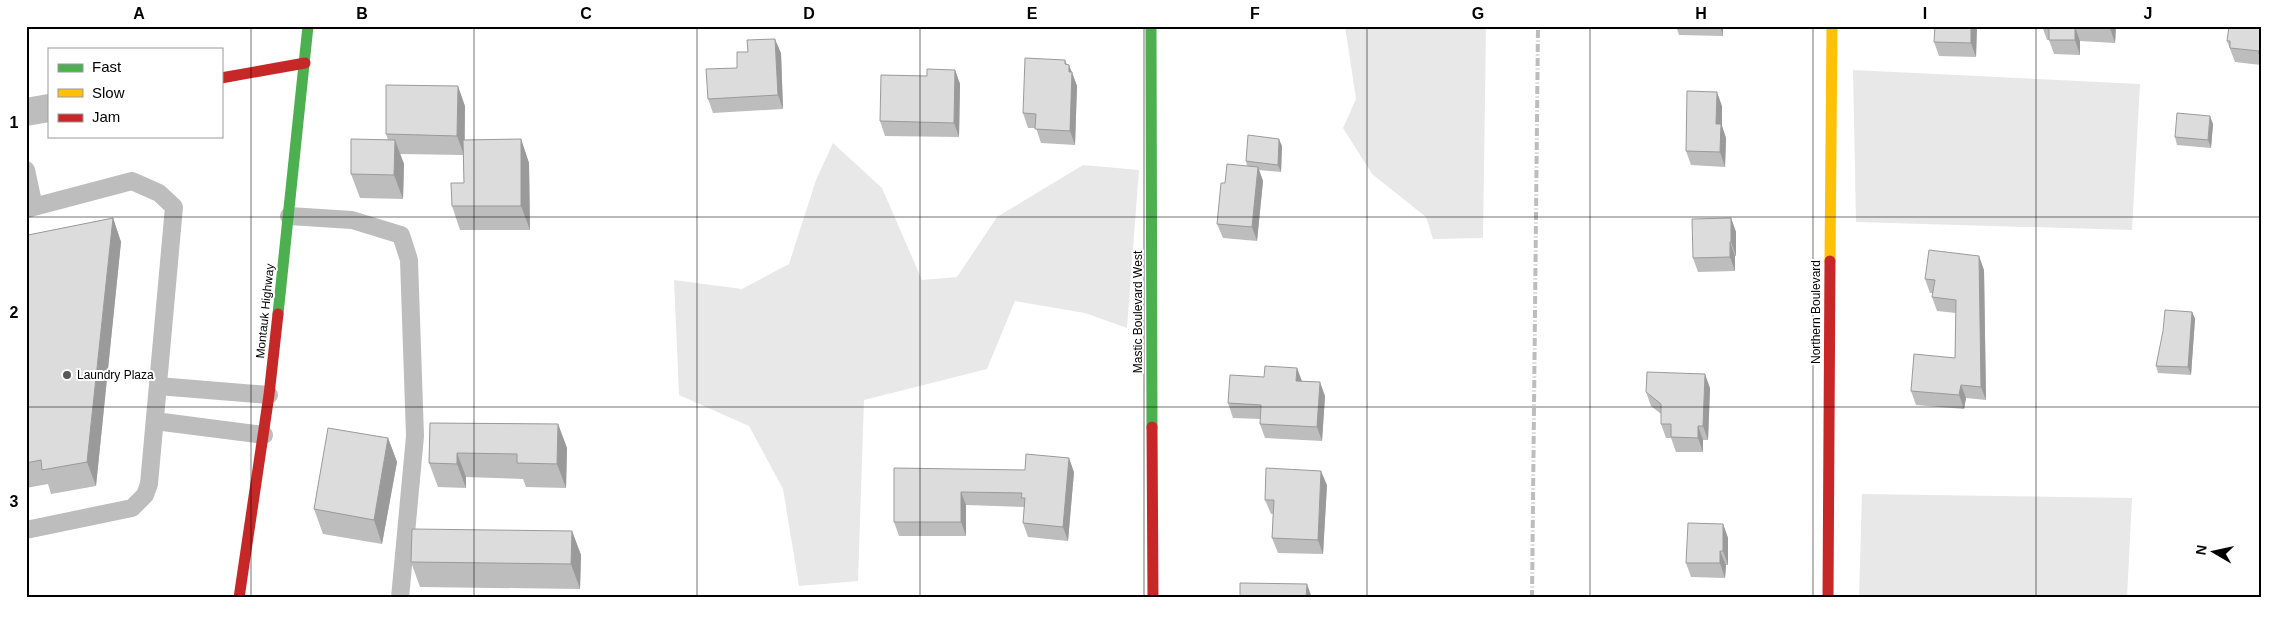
<svg xmlns="http://www.w3.org/2000/svg" width="2287" height="624" viewBox="0 0 2287 624" font-family="Helvetica,sans-serif">
<style>
.green{fill:#e8e8e8}
.lines{fill:none;stroke-linecap:round;stroke-linejoin:round}
.lane{stroke:#bdbdbd;stroke-width:18}
.street{stroke:#bdbdbd;stroke-width:28}
.fast{stroke:#4caf50;stroke-width:11}
.slow{stroke:#ffc107;stroke-width:11}
.jam{stroke:#c62828;stroke-width:11}
.rail{stroke:#bdbdbd;stroke-width:4;stroke-dasharray:8 2.5 1 2.5;stroke-linecap:butt}
.wall{fill:#bdbdbd}
.shaded-wall{fill:#9a9a9a}
.building{fill:#dcdcdc;stroke:#9a9a9a}
.grid{fill:none;stroke:#000;stroke-width:1;stroke-opacity:0.55}
.poi-dot{fill:#595959;stroke:#fff;stroke-width:2}
.labels{text-anchor:middle;dominant-baseline:central;stroke-width:4;stroke-linejoin:round;paint-order:stroke}
.street-label{font-size:12px;fill:#000;stroke:#fff}
.poi-label{font-size:12px;fill:#000;stroke:#fff;text-anchor:start}
.neatline{fill:none;stroke:#000;stroke-width:2}
.grid-label{font-size:16px;text-anchor:middle;font-weight:bold;fill:#000}
</style>
<rect width="100%" height="100%" fill="#fff"/>
<path class="green" d="M1345,26H1486L1483,238L1433,239L1426,217L1372,174L1343,128L1356,99Z
M1853,70L2140,84L2132,230L1856,222Z
M833,143L882,188L922,280L957,277L997,217L1083,165L1139,170L1127,328L1085,313L1015,301L987,369L864,400L858,581L799,586L783,489L749,426L679,395L674,280L742,289L789,264L816,180Z
M1862,494L2132,498L2127,598H1859Z"/>
<g class="lines">
<path class="lane" d="M26,170L34,207
M26,209L132,181L159,193L174,207L149,484L145,495L132,508L26,530
M289,216L352,220L401,235L409,260L415,436L400,598
M158,386L269,395
M155,421L264,435"/>
<path class="street" d="M26,112L49,108"/>
<path class="fast" d="M1151,26L1152,427
M278,314L308,26"/>
<path class="slow" d="M1830,261L1832,26"/>
<path class="jam" d="M221,78L305,63
M1152,427L1153,598
M239,598L269,395L278,314
M1828,598L1830,261"/>
<path class="rail" d="M1532,598L1538,26"/>
</g>
<path class="wall" d="M1676,26H1723V36L1679,35Z
M1977,26L1976,57L1939,56L1934,42Z
M2042,26H2116L2115,43L2080,41V55L2054,54L2049,40H2047Z
M2261,26V65L2235,62L2227,41Z
M781,53L783,109L713,113L708,99L737,68Z
M1067,64L1072,72L1077,86L1075,145L1041,143L1036,128H1028L1023,113Z
M955,70L960,84L959,137L885,136L880,121L927,76Z
M465,106V140L521,139L529,163L530,230H460L452,206L464,183L463,155L400,154L404,164L403,199L360,198L351,174L388,140L386,134Z
M1722,106V126L1726,138L1725,167L1691,165L1686,151Z
M2213,124L2211,148L2177,145L2175,137Z
M1282,146L1281,172L1259,170L1263,181L1257,241L1223,238L1217,224L1247,166L1246,161Z
M113,218L121,242L96,486L51,494L48,484L26,488V234L28,235Z
M1731,218L1736,232V256H1735V271L1698,272L1693,258Z
M1984,270L1986,400L1966,398L1964,409L1916,405L1911,391L1955,358L1956,313L1937,311L1932,297L1933,293H1930L1925,279Z
M2192,312L2195,319L2191,375L2158,373L2156,366Z
M1297,368L1302,381L1325,396L1322,441L1265,438L1260,424L1261,419L1233,418L1228,403L1264,377Z
M1710,388L1708,440H1703V452H1676L1671,438H1666L1661,424V414L1651,406L1646,392Z
M430,423L558,424L567,448L566,488L526,487L523,479L466,477V488L438,487L429,463Z
M388,438L397,462L382,544L323,534L314,509Z
M894,468L1074,472L1068,541L1028,537L1023,523L1024,507L966,505V536H899L894,522Z
M1327,485L1323,554L1278,553L1272,538L1273,514H1271L1265,500Z
M1723,524L1728,538V565H1726L1725,578L1691,577L1686,563Z
M572,531L581,555L580,589L420,587L411,562Z"/>
<path class="shaded-wall" d="M1720,26H1723V36Z
M1971,26H1977L1976,57L1971,43Z
M2110,26H2116L2115,43L2110,28Z
M2075,27L2080,41V55L2075,40Z
M775,39L781,53L783,109L778,95Z
M1065,60L1069,70V65L1077,86L1075,145L1070,131Z
M955,70L960,84L959,137L954,123Z
M458,86L465,106L464,155L457,136Z
M1717,92L1722,106V126L1726,138L1725,167L1720,152L1716,124Z
M2210,116L2213,124L2211,148L2208,140Z
M521,139L529,163L530,230L521,206Z
M1279,139L1282,146L1281,172L1278,165Z
M395,140L404,164L403,199L394,175Z
M1258,167L1263,181L1257,241L1252,227Z
M113,218L121,242L96,486L87,462Z
M1731,218L1736,232V256L1731,242Z
M1730,242L1735,256V271L1730,257Z
M1979,256L1984,270L1986,400L1981,387Z
M2192,312L2195,319L2191,375L2188,367Z
M1297,368L1302,382L1296,381Z
M1705,374L1710,388L1708,440L1703,426Z
M1320,382L1325,396L1322,441L1317,427Z
M1961,385L1966,398L1964,409L1959,395Z
M558,424L567,448L566,488L557,464Z
M1698,426L1703,440V452L1698,438Z
M388,438L397,462L382,544L374,520Z
M457,453L466,477V488L457,464Z
M1069,458L1074,472L1068,541L1063,527Z
M1321,471L1327,485L1323,554L1318,540Z
M961,492L966,505V536L961,522Z
M1723,524L1728,538V565L1723,551Z
M572,531L581,555L580,589L571,564Z
M1720,551L1726,565L1725,578L1720,563Z
M1307,584L1312,598H1306Z"/>
<path class="building" d="M1935,26H1971V43L1934,42Z
M2049,26H2110V28L2075,27V40H2049Z
M2229,26H2261V54L2258,53L2259,51L2230,48V41H2227Z
M775,39L778,95L708,99L706,69L737,68V52H748L747,40Z
M1025,58L1065,60V64L1069,65V72H1072L1070,131L1035,129L1036,114L1023,113Z
M927,69L955,70L954,123L880,121L881,75L927,76Z
M386,85L458,86L457,136L386,134Z
M1687,91L1717,92L1716,124H1721L1720,152L1686,151Z
M2177,113L2210,116L2208,140L2175,137Z
M1248,135L1279,139L1278,165L1246,161Z
M351,139L395,140L394,175L351,174Z
M521,139V206H452L451,183H464L463,140Z
M1227,164L1258,167L1252,227L1217,224L1221,183H1225Z
M113,218L87,462L42,470L41,460L26,463V234L28,233V235Z
M1731,218V242H1730V257L1693,258L1692,219Z
M1929,250L1979,256L1981,387L1961,385L1959,395L1911,391L1914,354L1955,358L1956,300L1932,297L1935,280L1925,279Z
M2165,310L2192,312L2188,367L2156,366L2163,331Z
M1265,366L1297,368L1296,381L1320,382L1317,427L1260,424L1261,405L1228,403L1230,375L1264,377Z
M1647,372L1705,374L1703,426H1698V438L1671,437V424H1661V404L1646,392Z
M430,423L558,424L557,464L517,463V454L457,453V464L429,463Z
M328,428L388,438L374,520L314,509Z
M1026,454L1069,458L1063,527L1023,523L1025,498H1021L1022,493L961,492V522H894V468L1025,470Z
M1266,468L1321,471L1318,540L1272,538L1274,500H1265Z
M1688,523L1723,524V551H1720V563H1686Z
M412,529L572,531L571,564L411,562Z
M1240,583L1307,584L1306,598H1240Z"/>
<path class="grid" d="M251,26V598M474,26V598M697,26V598M920,26V598M1144,26V598M1367,26V598M1590,26V598M1813,26V598M2036,26V598M26,217H2261M26,407H2261"/>
<circle class="poi-dot" cx="67" cy="375" r="5"/>
<g class="labels">
<g class="street-label">
<text transform="translate(265 311) rotate(-84)">Montauk Highway</text>
<text transform="translate(1138 312) rotate(-90)">Mastic Boulevard West</text>
<text transform="translate(1816 312) rotate(-90)">Northern Boulevard</text>
</g>
<g class="poi-label">
<text x="77" y="375">Laundry Plaza</text>
</g>
</g>
<rect width="2287" height="624" fill="none" stroke="#ffffff" stroke-width="55"/>
<rect x="48" y="48" width="175" height="90" fill="#ffffff" stroke="#999999"/>
<rect x="58" y="64" width="25" height="8" fill="#4caf50" stroke="#999999"/>
<text x="92" y="72" font-size="15" fill="#000000">Fast</text>
<rect x="58" y="89" width="25" height="8" fill="#ffc107" stroke="#999999"/>
<text x="92" y="98" font-size="15" fill="#000000">Slow</text>
<rect x="58" y="114" width="25" height="8" fill="#c62828" stroke="#999999"/>
<text x="92" y="122" font-size="15" fill="#000000">Jam</text>
<g transform="translate(2214 552) rotate(279)" stroke="#ffffff" stroke-width="4" paint-order="stroke">
<path d="M0-4L9 19L0 12L-9 19Z" fill="#000000"/>
<text y="-8" font-size="14" font-weight="bold" text-anchor="middle" fill="#000000">N</text>
</g>
<rect x="28" y="28" width="2232" height="568" class="neatline"/>
<g class="grid-label">
<text x="139" y="19">A</text>
<text x="362" y="19">B</text>
<text x="586" y="19">C</text>
<text x="809" y="19">D</text>
<text x="1032" y="19">E</text>
<text x="1255" y="19">F</text>
<text x="1478" y="19">G</text>
<text x="1701" y="19">H</text>
<text x="1925" y="19">I</text>
<text x="2148" y="19">J</text>
<text x="14" y="128">1</text>
<text x="14" y="318">2</text>
<text x="14" y="507">3</text>
</g>
</svg>
